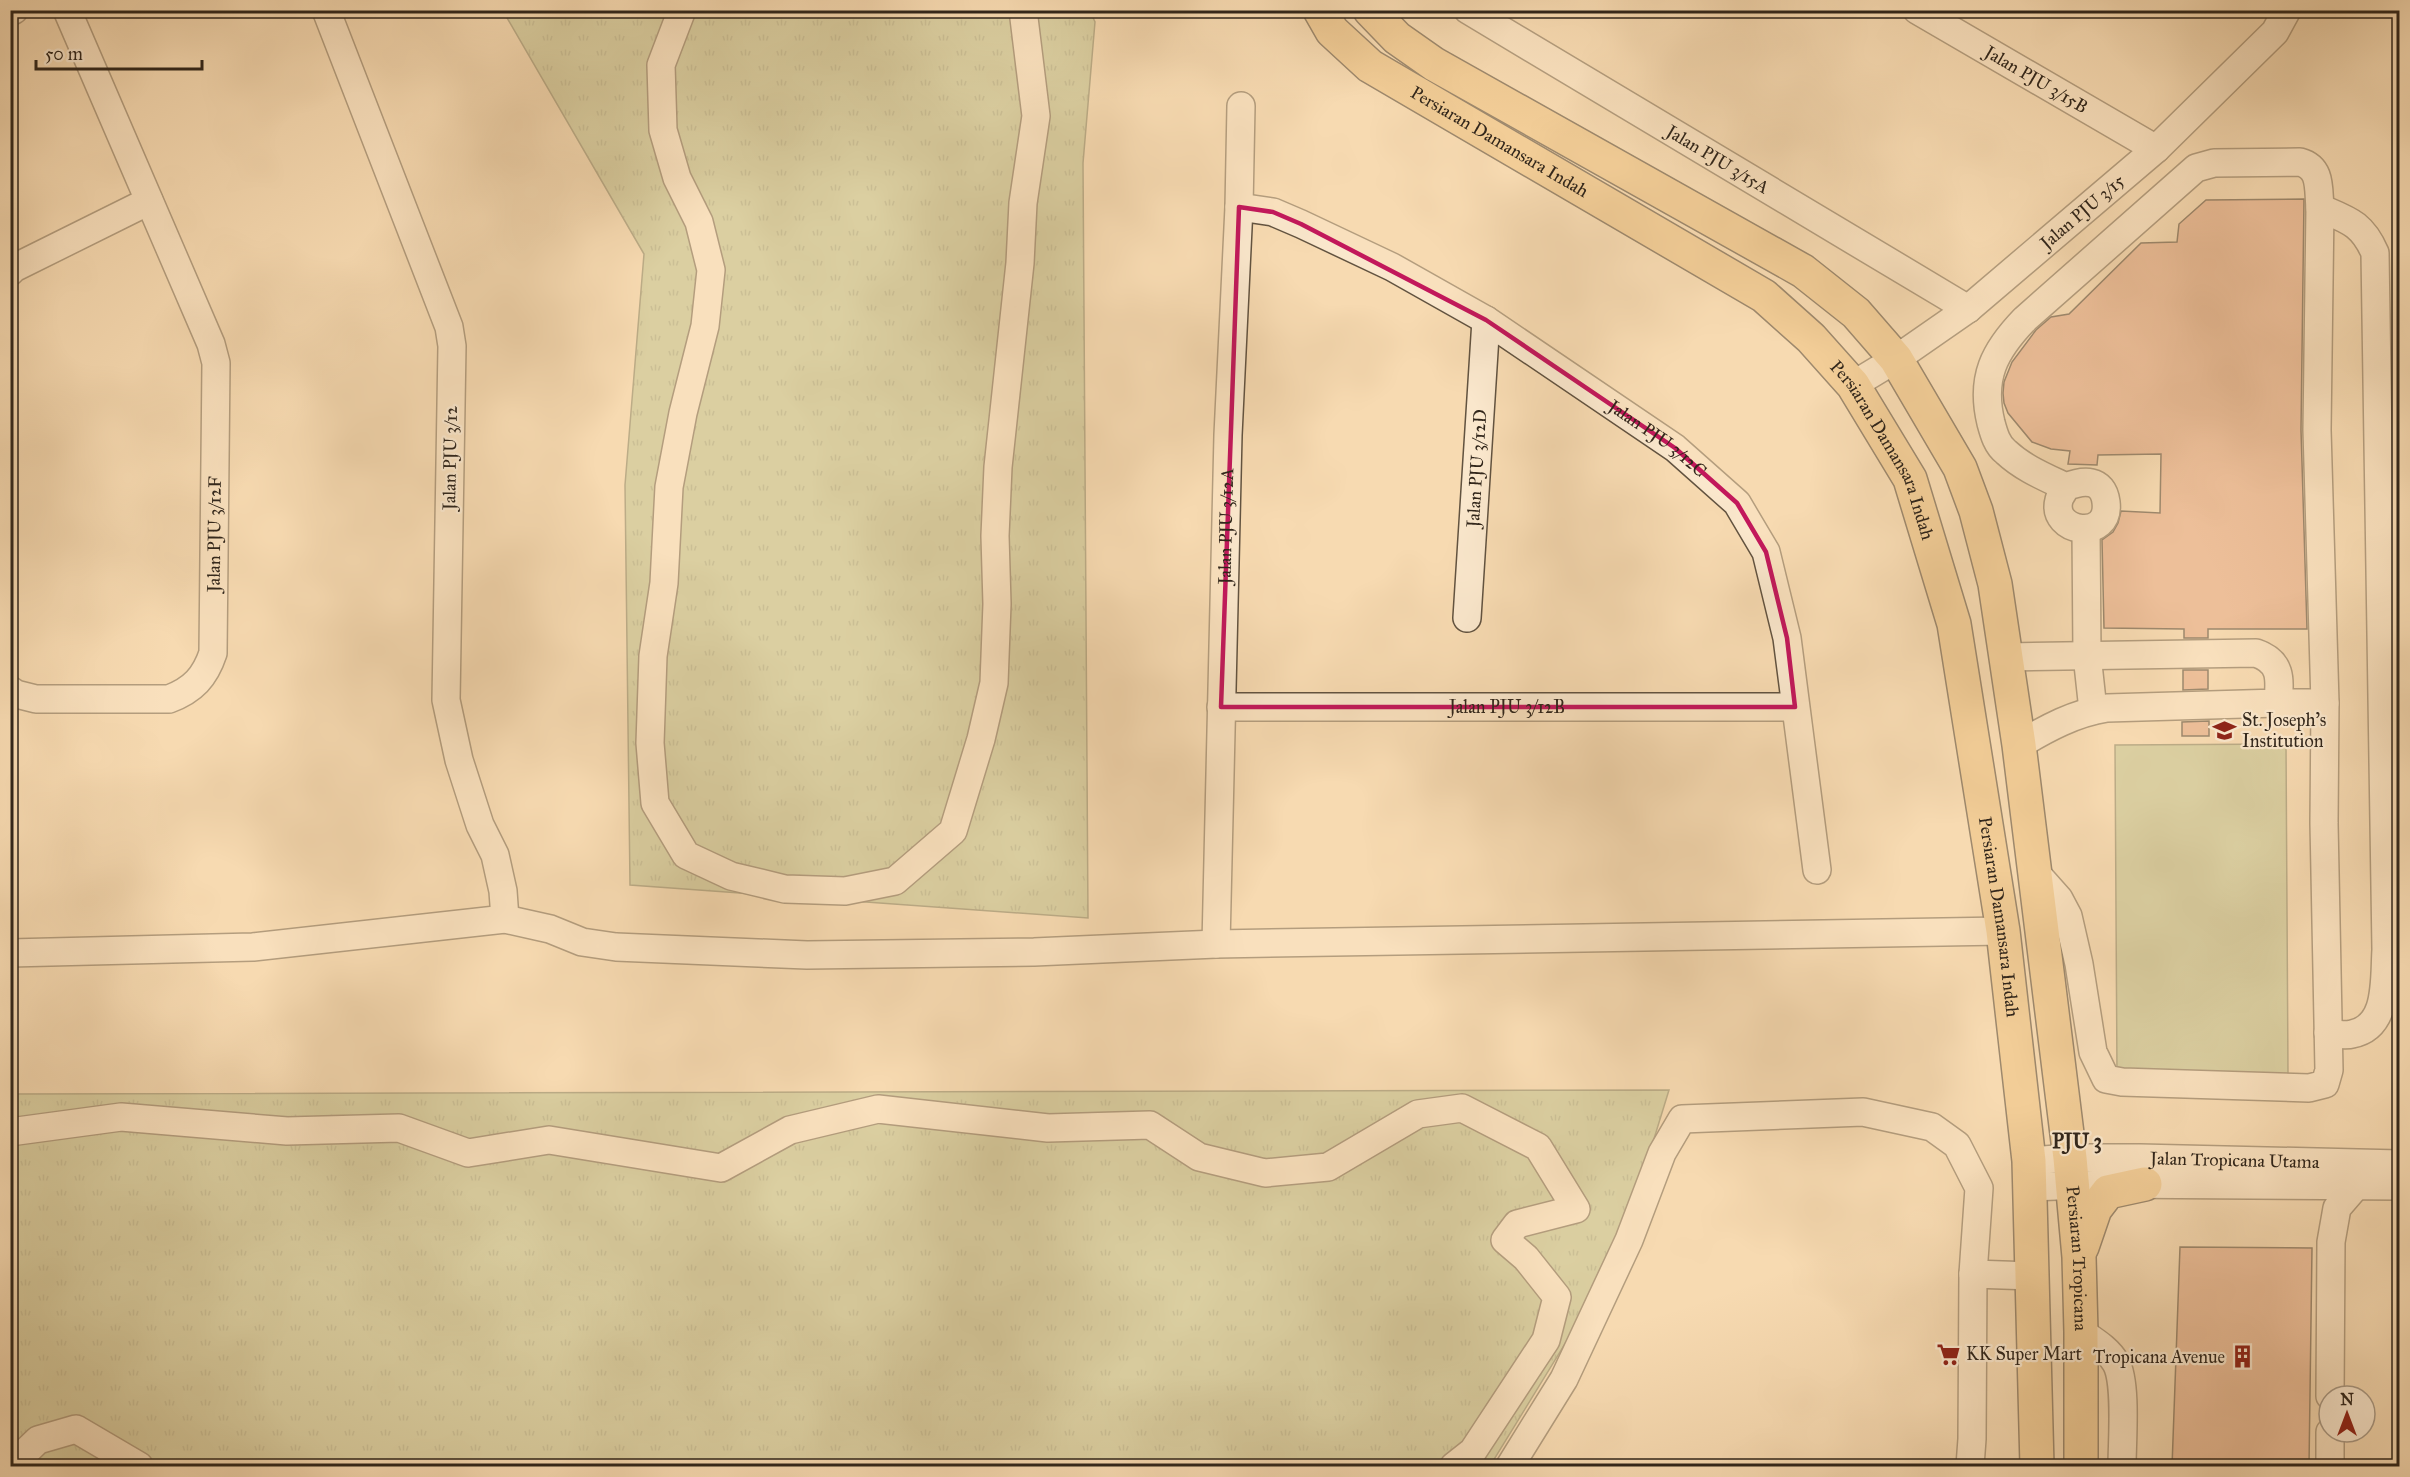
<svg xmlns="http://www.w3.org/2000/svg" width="2410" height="1477" viewBox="0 0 2410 1477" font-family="'IM FELL Great Primer',serif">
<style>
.grass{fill:url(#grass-tufts);stroke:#747455;stroke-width:1.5}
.pitch{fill:#b8c18f;stroke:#747455;stroke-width:1.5}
.building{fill:#e19d7d;stroke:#31261b;stroke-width:1.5}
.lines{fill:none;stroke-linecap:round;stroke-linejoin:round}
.minor-casing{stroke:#625340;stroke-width:30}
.major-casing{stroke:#31261b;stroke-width:36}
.minor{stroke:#fae7cc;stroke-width:27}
.major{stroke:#ecbd78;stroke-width:33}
.marked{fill:none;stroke:#c2185b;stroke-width:4.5;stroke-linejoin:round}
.labels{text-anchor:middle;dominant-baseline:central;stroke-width:4.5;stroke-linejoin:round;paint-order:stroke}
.street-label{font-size:18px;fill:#31261b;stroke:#fae7cc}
.poi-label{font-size:18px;fill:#31261b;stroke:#fae7cc;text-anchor:start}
.quarter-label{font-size:21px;font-weight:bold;fill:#31261b;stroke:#fae7cc}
</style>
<defs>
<pattern id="grass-tufts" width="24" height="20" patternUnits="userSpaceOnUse" patternTransform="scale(1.5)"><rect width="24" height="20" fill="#b8c18f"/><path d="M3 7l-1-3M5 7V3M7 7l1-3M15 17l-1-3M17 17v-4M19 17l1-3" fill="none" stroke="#969d74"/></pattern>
</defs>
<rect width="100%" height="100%" fill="#f7dab1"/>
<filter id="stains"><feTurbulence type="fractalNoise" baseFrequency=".00333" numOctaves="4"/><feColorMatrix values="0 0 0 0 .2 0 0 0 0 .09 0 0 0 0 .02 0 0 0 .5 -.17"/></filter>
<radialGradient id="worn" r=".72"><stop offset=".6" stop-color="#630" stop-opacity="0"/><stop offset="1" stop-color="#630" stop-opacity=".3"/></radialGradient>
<path class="grass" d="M503,11H1090L1095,22L1083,163L1088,918L630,885L625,485L644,254Z
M1669,1090L1617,1259L1490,1466H11L10,1094Z"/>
<path class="pitch" d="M2286,744L2288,1074L2117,1075L2115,745Z"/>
<path class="building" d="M2304,199L2301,430L2307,629H2208V638H2184V629L2104,628L2102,540L2113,532L2118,523L2121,511L2160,513L2161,454L2098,455L2097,465L2068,464L2070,451L2051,449L2032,442L2008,413L2004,403L2003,393L2004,382L2012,362L2036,330L2051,317L2069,314L2141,243L2177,242L2179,224L2206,200Z
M2183,670H2208V689L2183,690Z
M2209,721V736H2182V722Z
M2180,1247L2312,1248L2309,1467H2172Z"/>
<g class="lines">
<defs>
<g id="minor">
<path d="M326,10L449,327L452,346L446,700L459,760L480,825L495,855L503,891L505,919"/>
<path d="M682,10L661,65L663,130L677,178L699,222L711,270L705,326L683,413L669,487L664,583L653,656L650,743L655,803L686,855L731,876L785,889L845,891L895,881L953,831L981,739L994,683L997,604L995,536L998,467L1020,263L1023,203L1036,116L1023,10"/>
<path id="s1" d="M1468,10L1968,309"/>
<path id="s2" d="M1917,10L2156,149"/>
<path d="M10,12L14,10"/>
<path id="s3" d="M1239,207L1273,212L1301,224L1392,267L1486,320L1675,448L1737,503L1766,552L1787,638L1817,870"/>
<path d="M2320,208C2348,220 2362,223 2375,253L2386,950C2384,979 2389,1027 2352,1034C2345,1036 2336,1034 2328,1033"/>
<path d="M10,272L14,268L149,201"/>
<path id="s4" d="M1853,385L1896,359L1968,309L2156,149L2275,32L2287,10"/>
<path d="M2086,530L2087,655L2093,710"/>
<path id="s5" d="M1467,618L1486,320"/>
<path d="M2007,657L2256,653C2282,662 2280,679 2278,703L2107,708C2075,713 2047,728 2019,745"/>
<path id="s6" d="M10,690L16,694L36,699H169C193,690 205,677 213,653L216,363L211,344L67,10"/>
<path d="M2278,703H2325"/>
<path id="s7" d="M1221,707H1795"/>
<path d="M2035,872L2059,899L2068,916L2079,964L2093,1052L2106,1079L2122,1082L2309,1088L2325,1084L2329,1070L2324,823L2325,703L2317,430L2320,208C2318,189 2322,168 2300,162L2214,163L2196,168L2025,319C1994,351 1980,378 1991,423C1994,434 1997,445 2006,452C2023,468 2045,477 2066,487C2083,480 2103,478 2106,502C2111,542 2050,533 2059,500C2060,496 2064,491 2066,487"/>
<path id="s8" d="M1216,944L1228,435L1239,207L1241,106"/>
<path d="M10,953L253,947L505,919L550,929L582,942L616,947L807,955L1034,952L1216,944L2003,931"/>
<path d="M10,1132L121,1117L287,1131L399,1128L468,1153L549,1140L721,1168L790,1130L878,1109L1048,1128L1150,1125L1199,1157L1265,1173L1328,1167L1418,1114L1462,1108L1538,1147L1576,1209L1517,1224L1505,1240L1526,1258L1557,1297L1546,1340L1473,1451L1454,1466"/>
<path id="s9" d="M2029,1161L2070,1158H2140L2400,1164"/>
<path d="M2031,1187L2106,1184L2400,1186"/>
<path d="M1973,1274L2032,1276"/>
<path d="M2081,1332C2094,1341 2108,1349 2116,1363C2127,1383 2122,1442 2122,1466"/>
<path d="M2330,1396L2331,1242L2337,1208L2356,1186L2360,1174"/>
<path d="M11,1466L38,1440L76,1429L139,1466"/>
<path d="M1510,1466L1564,1379L1629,1240L1662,1153L1682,1119L1863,1112L1932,1127L1957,1145L1979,1188L1973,1274L1972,1439L1970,1466"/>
<path d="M2330,1466V1432"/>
</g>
<g id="major">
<path id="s10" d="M1320,10L1332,31L1370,66L1764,296L1811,338L1853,385L1910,479L1954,624L2003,931L2029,1161L2037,1466"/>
<path id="s11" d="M1370,10L1397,38L1434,64L1803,271L1856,313L1896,359L1960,468L1976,511L1995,584L2019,745L2070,1158L2079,1257L2081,1332V1466"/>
<path d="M2082,1247L2095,1209L2108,1192L2145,1184"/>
</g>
</defs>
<use href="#minor" class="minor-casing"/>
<use href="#major" class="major-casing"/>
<use href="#minor" class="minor"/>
<use href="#major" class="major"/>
</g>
<path d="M0 0H2410V1477H0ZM1239,207L1273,212L1301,224L1486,320L1675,448L1737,503L1766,552L1787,638L1795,707H1221Z" fill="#f7dab1" fill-opacity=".55" fill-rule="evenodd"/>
<path class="marked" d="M1239,207L1273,212L1301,224L1486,320L1675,448L1737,503L1766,552L1787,638L1795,707H1221Z"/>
<defs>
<symbol id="school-bare" viewBox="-9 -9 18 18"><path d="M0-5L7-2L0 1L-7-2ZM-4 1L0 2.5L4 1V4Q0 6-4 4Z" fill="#8f2418" stroke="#fae7cc" stroke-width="2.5" paint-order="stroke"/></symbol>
<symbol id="supermarket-bare" viewBox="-9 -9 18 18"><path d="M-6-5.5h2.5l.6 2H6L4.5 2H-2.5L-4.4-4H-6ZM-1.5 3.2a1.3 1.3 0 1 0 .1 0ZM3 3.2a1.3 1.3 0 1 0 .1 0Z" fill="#8f2418" stroke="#fae7cc" stroke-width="2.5" paint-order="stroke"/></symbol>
<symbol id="building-bare" viewBox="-9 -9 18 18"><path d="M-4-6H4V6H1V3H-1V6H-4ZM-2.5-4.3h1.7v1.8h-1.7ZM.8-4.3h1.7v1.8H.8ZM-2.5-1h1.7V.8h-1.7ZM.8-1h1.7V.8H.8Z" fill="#8f2418" stroke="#fae7cc" stroke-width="2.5" paint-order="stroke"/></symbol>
</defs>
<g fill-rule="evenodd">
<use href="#school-bare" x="2208" y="714" width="33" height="33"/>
<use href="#supermarket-bare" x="1932" y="1338" width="33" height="33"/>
<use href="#building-bare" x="2226" y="1340" width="33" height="33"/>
</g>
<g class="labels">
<g class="street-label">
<text stroke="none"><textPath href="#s2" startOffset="138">Jalan PJU 3/15B</textPath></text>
<text stroke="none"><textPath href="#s10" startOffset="226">Persiaran Damansara Indah</textPath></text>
<text stroke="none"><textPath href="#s1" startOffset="291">Jalan PJU 3/15A</textPath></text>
<text stroke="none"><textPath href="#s4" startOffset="288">Jalan PJU 3/15</textPath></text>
<text stroke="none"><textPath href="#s3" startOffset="482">Jalan PJU 3/12C</textPath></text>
<text stroke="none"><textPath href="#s10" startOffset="730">Persiaran Damansara Indah</textPath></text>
<text transform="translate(450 458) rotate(-89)">Jalan PJU 3/12</text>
<text stroke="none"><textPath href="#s5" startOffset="150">Jalan PJU 3/12D</textPath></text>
<text stroke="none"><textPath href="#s8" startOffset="418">Jalan PJU 3/12A</textPath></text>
<text stroke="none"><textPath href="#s6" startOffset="346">Jalan PJU 3/12F</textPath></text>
<text stroke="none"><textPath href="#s7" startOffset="286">Jalan PJU 3/12B</textPath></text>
<text stroke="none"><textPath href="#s10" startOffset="1216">Persiaran Damansara Indah</textPath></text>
<text stroke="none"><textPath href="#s9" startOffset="206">Jalan Tropicana Utama</textPath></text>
<text stroke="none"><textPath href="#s11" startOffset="1563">Persiaran Tropicana</textPath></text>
</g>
<g class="poi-label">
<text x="2242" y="720">St. Joseph's<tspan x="2242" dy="21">Institution</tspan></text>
<text x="1966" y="1354">KK Super Mart</text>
<text x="2225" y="1357" text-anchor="end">Tropicana Avenue</text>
</g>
<g class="quarter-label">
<text x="2077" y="1141">PJU 3</text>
</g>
</g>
<rect width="2410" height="1477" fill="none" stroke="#f7dab1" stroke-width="36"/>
<rect x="12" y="12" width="2386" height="1453" fill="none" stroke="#31261b" stroke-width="3"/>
<rect x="18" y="18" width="2374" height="1441" fill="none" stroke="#31261b" stroke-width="1.5"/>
<g transform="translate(2347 1414)"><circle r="28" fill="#fae7cc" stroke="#aa9a85" stroke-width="1.5"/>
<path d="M0-4.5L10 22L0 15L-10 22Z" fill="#8f2418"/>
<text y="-9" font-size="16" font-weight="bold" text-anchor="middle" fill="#31261b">N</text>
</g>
<path d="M36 60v9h166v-9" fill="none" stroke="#31261b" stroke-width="3"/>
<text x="45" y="60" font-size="18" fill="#31261b" stroke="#fae7cc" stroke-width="4.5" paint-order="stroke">50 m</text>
<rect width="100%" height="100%" filter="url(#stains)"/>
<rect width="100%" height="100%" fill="url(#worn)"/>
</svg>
